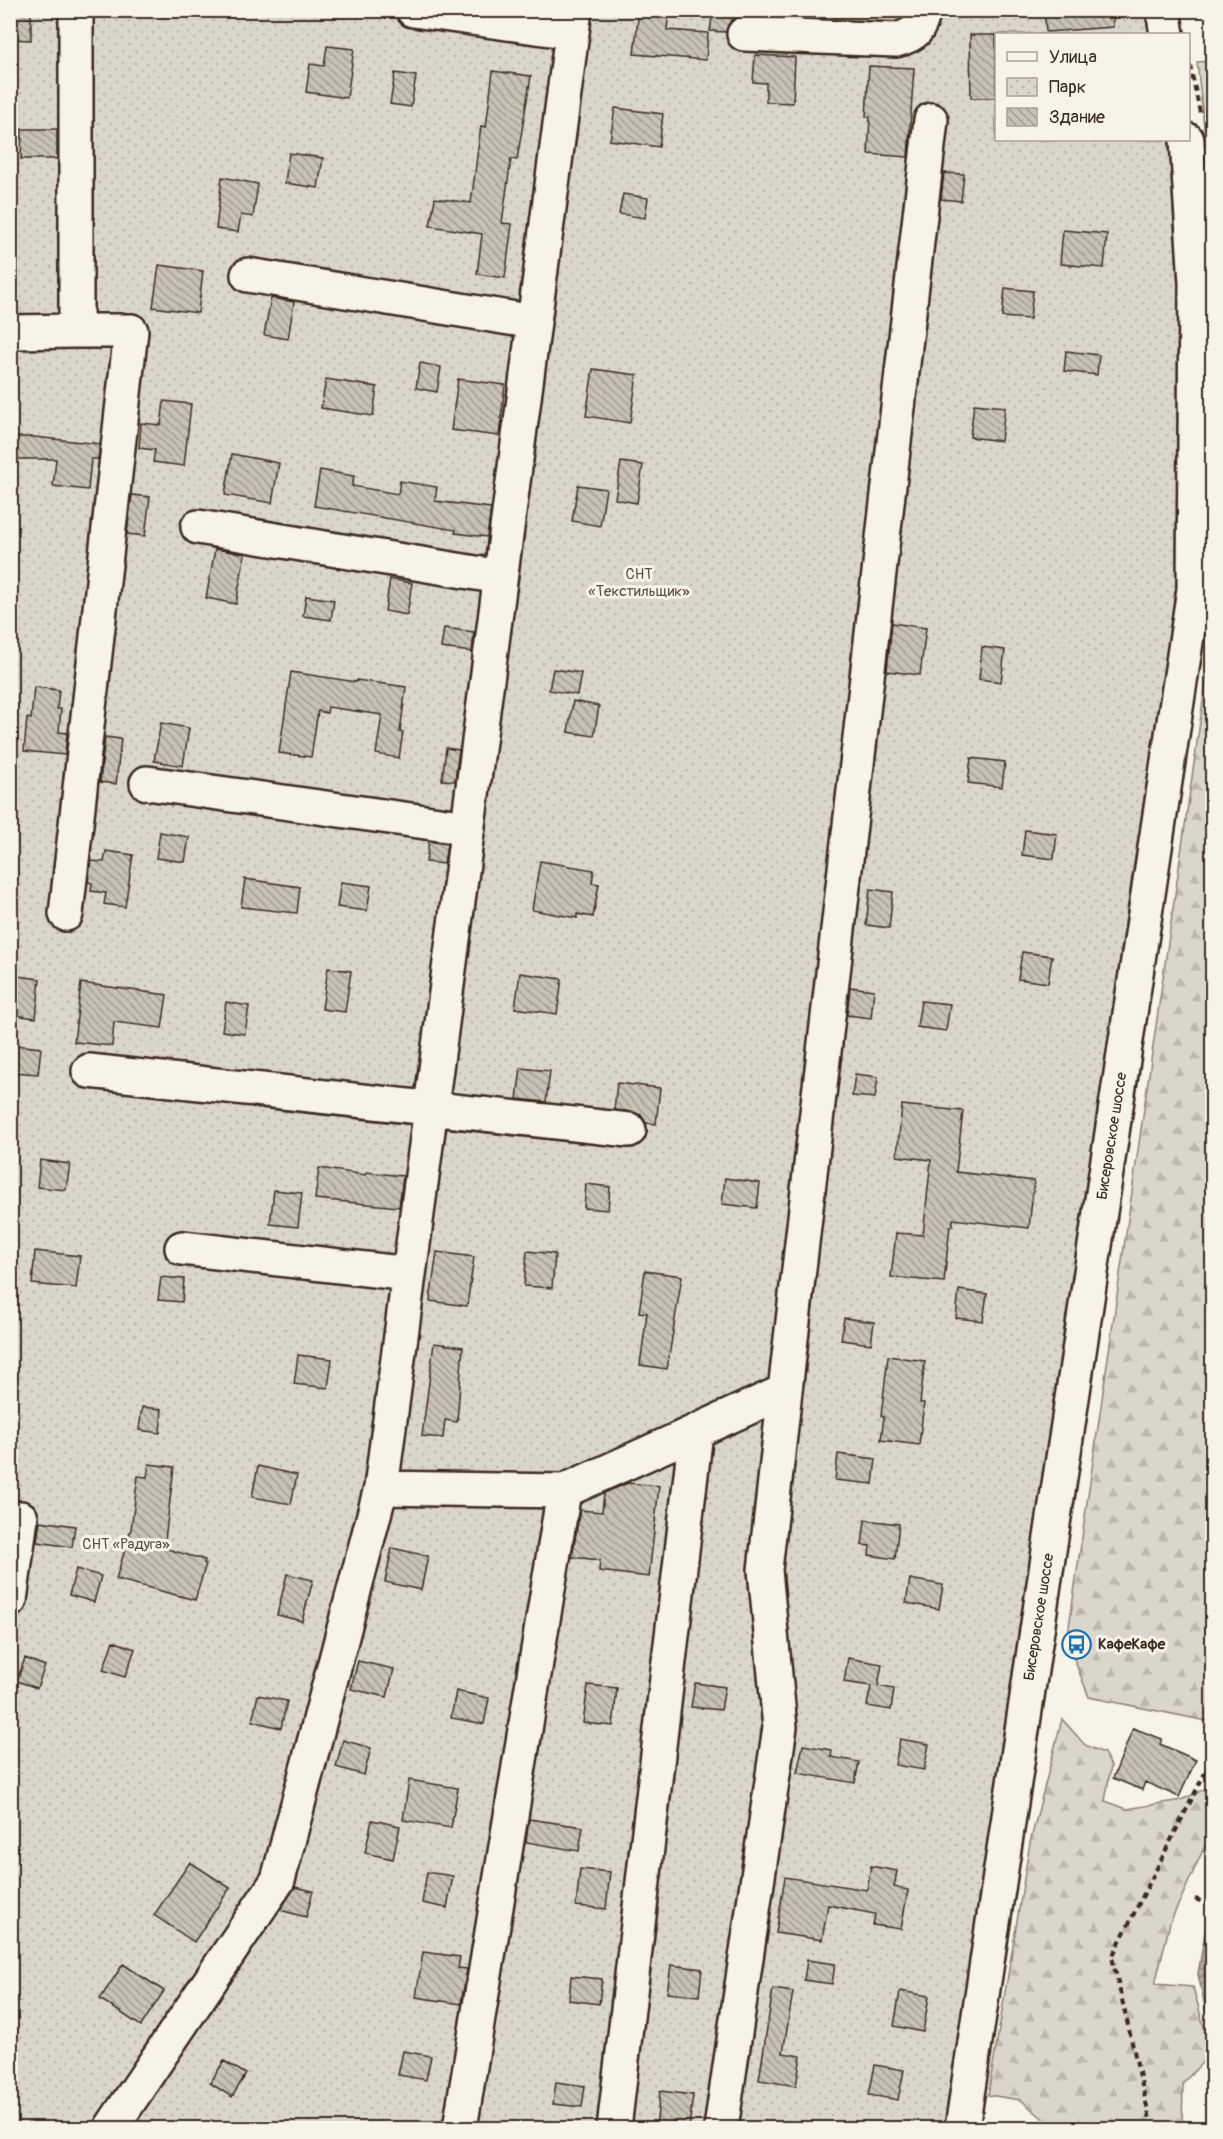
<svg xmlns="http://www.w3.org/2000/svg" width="1223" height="2139" viewBox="0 0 1223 2139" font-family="Pangolin,sans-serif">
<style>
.forest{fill:url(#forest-firs);stroke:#8b8074;stroke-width:1.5}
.park{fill:url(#park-dots);stroke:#8b8074;stroke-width:1.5}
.water{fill:url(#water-rules);stroke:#84786c;stroke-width:1.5}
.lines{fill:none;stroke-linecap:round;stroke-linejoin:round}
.shore{stroke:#6b5e52;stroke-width:1.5}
.building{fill:url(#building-back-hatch);stroke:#3b2a1e;stroke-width:1.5}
.minor-casing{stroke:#3b2a1e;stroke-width:38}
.major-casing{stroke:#3b2a1e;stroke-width:38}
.path{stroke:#3b2a1e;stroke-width:4;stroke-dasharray:6 4.5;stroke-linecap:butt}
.minor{stroke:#f7f3e8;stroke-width:33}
.major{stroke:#f7f3e8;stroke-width:33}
.labels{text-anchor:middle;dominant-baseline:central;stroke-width:6;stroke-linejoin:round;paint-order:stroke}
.park-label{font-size:15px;fill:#5b4c41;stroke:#f7f3e8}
.street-label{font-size:15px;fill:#3b2a1e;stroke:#f7f3e8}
.poi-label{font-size:15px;font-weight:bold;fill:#3b2a1e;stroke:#f7f3e8;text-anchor:start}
</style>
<defs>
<pattern id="forest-firs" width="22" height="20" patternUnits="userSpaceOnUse" patternTransform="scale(1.5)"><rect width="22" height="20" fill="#dbd6cb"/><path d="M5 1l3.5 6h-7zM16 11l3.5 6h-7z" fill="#bdb8ae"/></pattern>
<pattern id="park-dots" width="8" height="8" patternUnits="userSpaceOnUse" patternTransform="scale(1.5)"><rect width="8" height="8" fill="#dbd6cb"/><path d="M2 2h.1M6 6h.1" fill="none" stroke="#bdb8ae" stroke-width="1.8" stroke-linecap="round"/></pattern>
<pattern id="water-rules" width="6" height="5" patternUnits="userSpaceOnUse" patternTransform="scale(1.5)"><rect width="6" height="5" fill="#b4aca0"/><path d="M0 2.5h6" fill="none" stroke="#948c82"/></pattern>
<pattern id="building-back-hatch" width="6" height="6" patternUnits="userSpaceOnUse" patternTransform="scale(1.5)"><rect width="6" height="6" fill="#c8c1b6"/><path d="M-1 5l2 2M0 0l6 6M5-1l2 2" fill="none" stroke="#a49d93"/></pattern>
</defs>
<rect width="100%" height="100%" fill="#f7f3e8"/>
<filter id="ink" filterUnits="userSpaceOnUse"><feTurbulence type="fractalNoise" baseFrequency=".0167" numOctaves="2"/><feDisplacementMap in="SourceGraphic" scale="12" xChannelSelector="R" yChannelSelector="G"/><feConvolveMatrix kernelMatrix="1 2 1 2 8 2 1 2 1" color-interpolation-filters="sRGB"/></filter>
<g filter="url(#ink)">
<path class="forest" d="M1212,61V201L1197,62Z
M1212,639V1722L1089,1697L1067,1641Z
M1062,1719L1085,1745L1104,1753L1111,1766L1105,1801L1127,1809L1181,1800L1205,1789L1212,1793V1830L1170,1923L1155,1984L1193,1987L1211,2053L1183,2083L1182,2126L1188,2128H1054L1021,2100L988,2095L1030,1843Z"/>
<path class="park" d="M11,11H1144L1149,34H996V140H1169L1178,285L1176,588L944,2128H11Z"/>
<path class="water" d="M1212,1892V2038L1198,1974Z"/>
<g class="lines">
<path class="shore" d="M1212,1920L1204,1974L1212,2012"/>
</g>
<path class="building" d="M10,10H31V40L10,39Z
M639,10H669L667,30L708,33L706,60L634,54Z
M713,10H746L745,15L736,17L729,24L726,32L710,31Z
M1044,10H1113V27L1046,32Z
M970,35H996V98H971Z
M327,46L354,49L347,98L306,92L310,64L324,66Z
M755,55L795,57L793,103L766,102V83L753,82Z
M869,66L914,68L908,157L868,154L870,117H866Z
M493,71L531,76L517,160L511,159L502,223L512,224L505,278L477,274L482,234L430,226L435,198L471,203L481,126L486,127Z
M395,73L416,76L411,107L390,104Z
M615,108L663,114L659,147L610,140Z
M22,129H57V159H21Z
M289,153L323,158L318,188L285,183Z
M944,173L964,174L961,201L941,199Z
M222,177L258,184L253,217L241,215L238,232L216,229Z
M623,194L648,198L645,218L619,214Z
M1063,230L1107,234L1104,268L1060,264Z
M159,265L203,271L198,313L153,307Z
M1005,288L1033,291L1030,319L1002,317Z
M271,298L294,302L288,339L264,335Z
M1066,351L1099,355L1097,375L1064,371Z
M420,363L441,367L437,392L416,388Z
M593,369L637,375L630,423L586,416Z
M326,379L377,387L373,416L321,408Z
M458,379L505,385L499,436L451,430Z
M164,401L191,404L184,466L153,462L155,450L139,448L141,423L161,425Z
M974,404L1005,407L1001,441L970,437Z
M10,437H34L100,444L98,459H91L88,490L53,486L56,459H10Z
M232,454L279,463L272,503L225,495Z
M621,462L643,465L637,503L615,499Z
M320,470L354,476L352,486L398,494L400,481L437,487L435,501L491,508L487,537L455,533L456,530L314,506Z
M578,485L606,489L600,526L572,521Z
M132,495L150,497L145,536L127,534Z
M215,549L245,554L236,604L206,598Z
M390,579L412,583L407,615L385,611Z
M306,596L334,600L331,620L303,616Z
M892,623L926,628L920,675L887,671Z
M444,628L474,632L472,652L441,648Z
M982,647L1005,650L1001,682L979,679Z
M553,669L581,673L577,695L549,690Z
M291,672L356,682L357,680L406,687L400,732H403L399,758L376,754L382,715L328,707L327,713L318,711L311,757L279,753Z
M34,687L59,690L57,709H61L59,732L67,733L65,755L24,751L27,718L31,719Z
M573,701L599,706L594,736L568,732Z
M161,723L189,728L183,766L154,761Z
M105,737L121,739L116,784L100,782Z
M446,748L459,750L455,781L442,780Z
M971,758L1005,762L1002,787L968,783Z
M1025,830L1057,834L1054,859L1022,855Z
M160,832L189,837L185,862L156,858Z
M429,841L447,844L444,864L426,862Z
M106,851L133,855L125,907L104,904L106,893L91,891L92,883L88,882L91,861L104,862Z
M540,861L594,870L592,883L599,884L593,917L577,914V918L532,910Z
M245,879L300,887L297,913L241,907Z
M341,882L371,886L367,911L337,907Z
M870,889L893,892L889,928L866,925Z
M1022,952L1052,956L1048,983L1018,979Z
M328,968L351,971L345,1012L322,1009Z
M520,973L562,979L557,1014L515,1008Z
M17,976L40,979L36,1018L13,1015Z
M81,983L167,995L162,1028L114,1022L112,1046L74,1042Z
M850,987L874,990L871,1018L847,1015Z
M921,1001L950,1004L946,1031L917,1027Z
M226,1002L249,1006L245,1034L222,1031Z
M16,1045L41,1048L38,1074L13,1072Z
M521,1068L550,1071L546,1102L517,1099Z
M855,1074L878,1077L875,1098L852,1096Z
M617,1083L660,1088L656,1124L646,1123L641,1115L632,1112L614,1110Z
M902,1105L963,1111L956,1172L1034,1181L1029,1228L953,1219V1226H950L944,1282L891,1277L896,1233L923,1235L931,1160L897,1156Z
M40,1160L70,1164L66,1190L37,1187Z
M319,1168L366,1175V1172L403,1176L399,1207L315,1199Z
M725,1178L760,1183L757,1208L722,1204Z
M586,1184L610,1187L608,1210L584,1208Z
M274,1190L302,1193L298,1227L270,1224Z
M35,1251L80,1256L76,1288L32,1284Z
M527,1251L555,1254L552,1288L524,1286Z
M437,1252L474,1257L467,1306L430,1301Z
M645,1271L682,1276L667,1369L640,1365L647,1313L639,1312Z
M161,1277L184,1279L182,1302L158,1300Z
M959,1290L987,1294L983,1321L956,1318Z
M844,1318L874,1322L871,1344L841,1340Z
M434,1343L463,1347L457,1422L445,1420L443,1438L422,1436Z
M298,1355L332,1359L328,1388L294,1384Z
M888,1356L925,1361L920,1403H924L919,1445L881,1440L884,1417L881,1416Z
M142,1407L162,1409L160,1433L139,1430Z
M838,1454L876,1459L873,1484L835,1480Z
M149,1464L174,1467L164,1548L205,1560L204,1563L206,1564L195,1600L116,1579L131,1529L138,1476L147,1477Z
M258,1466L297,1475L291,1504L252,1497Z
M628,1483L659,1486L649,1577L599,1571L600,1560L572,1557L580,1510L602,1512L604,1493Z
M865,1520L899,1524L895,1559L869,1555L870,1546L862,1545Z
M40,1521L75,1526L72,1547L37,1542Z
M392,1548L428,1556L421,1590L385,1582Z
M76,1569L101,1576L94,1602L69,1595Z
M287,1574L313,1580L302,1621L277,1615Z
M910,1579L943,1585L939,1609L906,1603Z
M113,1641L135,1649L125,1677L103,1670Z
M25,1658L45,1666L37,1688L17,1681Z
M848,1658L882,1664L878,1686L894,1689L891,1710L867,1706L871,1686L844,1682Z
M358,1661L394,1669L387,1697L351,1689Z
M695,1683L725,1687L721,1710L691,1707Z
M588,1685L617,1688L613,1726L583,1723Z
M456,1691L489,1698L484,1724L451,1718Z
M258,1695L287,1701L281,1728L252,1721Z
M1133,1728L1162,1739L1160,1744L1196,1760L1179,1797L1145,1782L1142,1790L1113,1778Z
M900,1739L929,1744L924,1770L895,1765Z
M343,1740L371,1748L364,1775L336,1767Z
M803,1745L832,1750L831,1757L859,1762L855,1783L797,1773Z
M409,1780L458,1788L451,1828L403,1820Z
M529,1819L583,1827L579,1851L526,1842Z
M372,1820L400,1826L393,1859L365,1853Z
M190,1862L230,1888L194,1942L154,1915Z
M871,1866L897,1871L894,1887L908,1890L901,1929L873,1925L875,1914L828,1905L822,1940L776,1933L785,1877L867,1890Z
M580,1869L610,1872L606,1909L576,1906Z
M427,1872L453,1876L447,1908L422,1903Z
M295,1887L313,1891L306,1917L280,1910Z
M423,1952L460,1957L458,1968L467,1969L461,2004L416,1997Z
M807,1960L835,1964L832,1984L804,1980Z
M123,1964L164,1991L141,2026L100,1999Z
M671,1965L702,1969L699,1996L667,1993Z
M571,1976L602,1979L599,2004L569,2000Z
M773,1989L793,1992L783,2053L801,2056L796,2086L759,2080Z
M900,1991L929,1996L923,2032L894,2026Z
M403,2051L431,2056L426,2080L398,2075Z
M224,2061L246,2074L232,2097L210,2083Z
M875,2065L904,2070L898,2100L869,2095Z
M556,2082L585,2086L582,2107L553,2104Z
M660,2091L693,2095L689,2128H656Z"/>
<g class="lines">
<defs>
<path id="minor" d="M413,10L572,32
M744,34L896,40C915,35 920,30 924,10
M248,275L534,322
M10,332L76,331V10
M198,527L500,577
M147,783L468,828
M66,914L131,331H76
M89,1071L629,1130
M182,1248L409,1274
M381,1488L564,1491L460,2128
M564,1491L785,1391L931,120
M10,1600L21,1518
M111,2128L278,1880L381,1488L575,10
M614,2128L696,1432
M721,2128L780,1727L765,1570L785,1391"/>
<path id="major" d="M1163,10L1167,34
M962,2128L1194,589L1196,283L1187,140"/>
</defs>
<use href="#minor" class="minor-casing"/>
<use href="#major" class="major-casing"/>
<path class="path" d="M1188,55L1200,113
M1195,1899L1212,1905
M1152,2128L1112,1957L1212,1759"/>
<use href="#minor" class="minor"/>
<use href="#major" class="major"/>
</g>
</g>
<defs>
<symbol id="bus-ring" viewBox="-11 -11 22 22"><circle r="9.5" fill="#f7f3e8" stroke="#1f6fb2" stroke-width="1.5"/><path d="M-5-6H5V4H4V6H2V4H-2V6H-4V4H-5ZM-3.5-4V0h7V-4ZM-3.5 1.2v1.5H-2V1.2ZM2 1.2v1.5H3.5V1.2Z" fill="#1f6fb2"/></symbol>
</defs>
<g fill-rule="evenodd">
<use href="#bus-ring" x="1060" y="1628" width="33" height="33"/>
</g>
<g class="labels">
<g class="park-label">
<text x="639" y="574">СНТ<tspan x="639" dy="17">«Текстильщик»</tspan></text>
<text x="126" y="1544">СНТ «Радуга»</text>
</g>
<g class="street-label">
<text transform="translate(1112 1136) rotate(-81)">Бисеровское шоссе</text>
<text transform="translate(1039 1617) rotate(-81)">Бисеровское шоссе</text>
</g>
<g class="poi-label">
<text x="1098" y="1644">КафеКафе</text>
</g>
</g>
<rect width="1223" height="2139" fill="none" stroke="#f7f3e8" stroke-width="36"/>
<rect x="18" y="18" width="1187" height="2103" fill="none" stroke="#3b2a1e" stroke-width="2" filter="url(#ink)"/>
<rect x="995" y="33" width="195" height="108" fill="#f7f3e8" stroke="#aca397" stroke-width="1.5"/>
<rect x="1007" y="52" width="30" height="9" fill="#f7f3e8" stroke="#aca397" stroke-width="1.5"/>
<text x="1049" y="63" font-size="18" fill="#3b2a1e">Улица</text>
<rect x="1007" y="78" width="30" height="18" fill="url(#park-dots)" stroke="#aca397" stroke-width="1.5"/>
<text x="1049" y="93" font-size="18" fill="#3b2a1e">Парк</text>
<rect x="1007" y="108" width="30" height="18" fill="url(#building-back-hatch)" stroke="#aca397" stroke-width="1.5"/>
<text x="1049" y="123" font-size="18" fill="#3b2a1e">Здание</text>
</svg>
